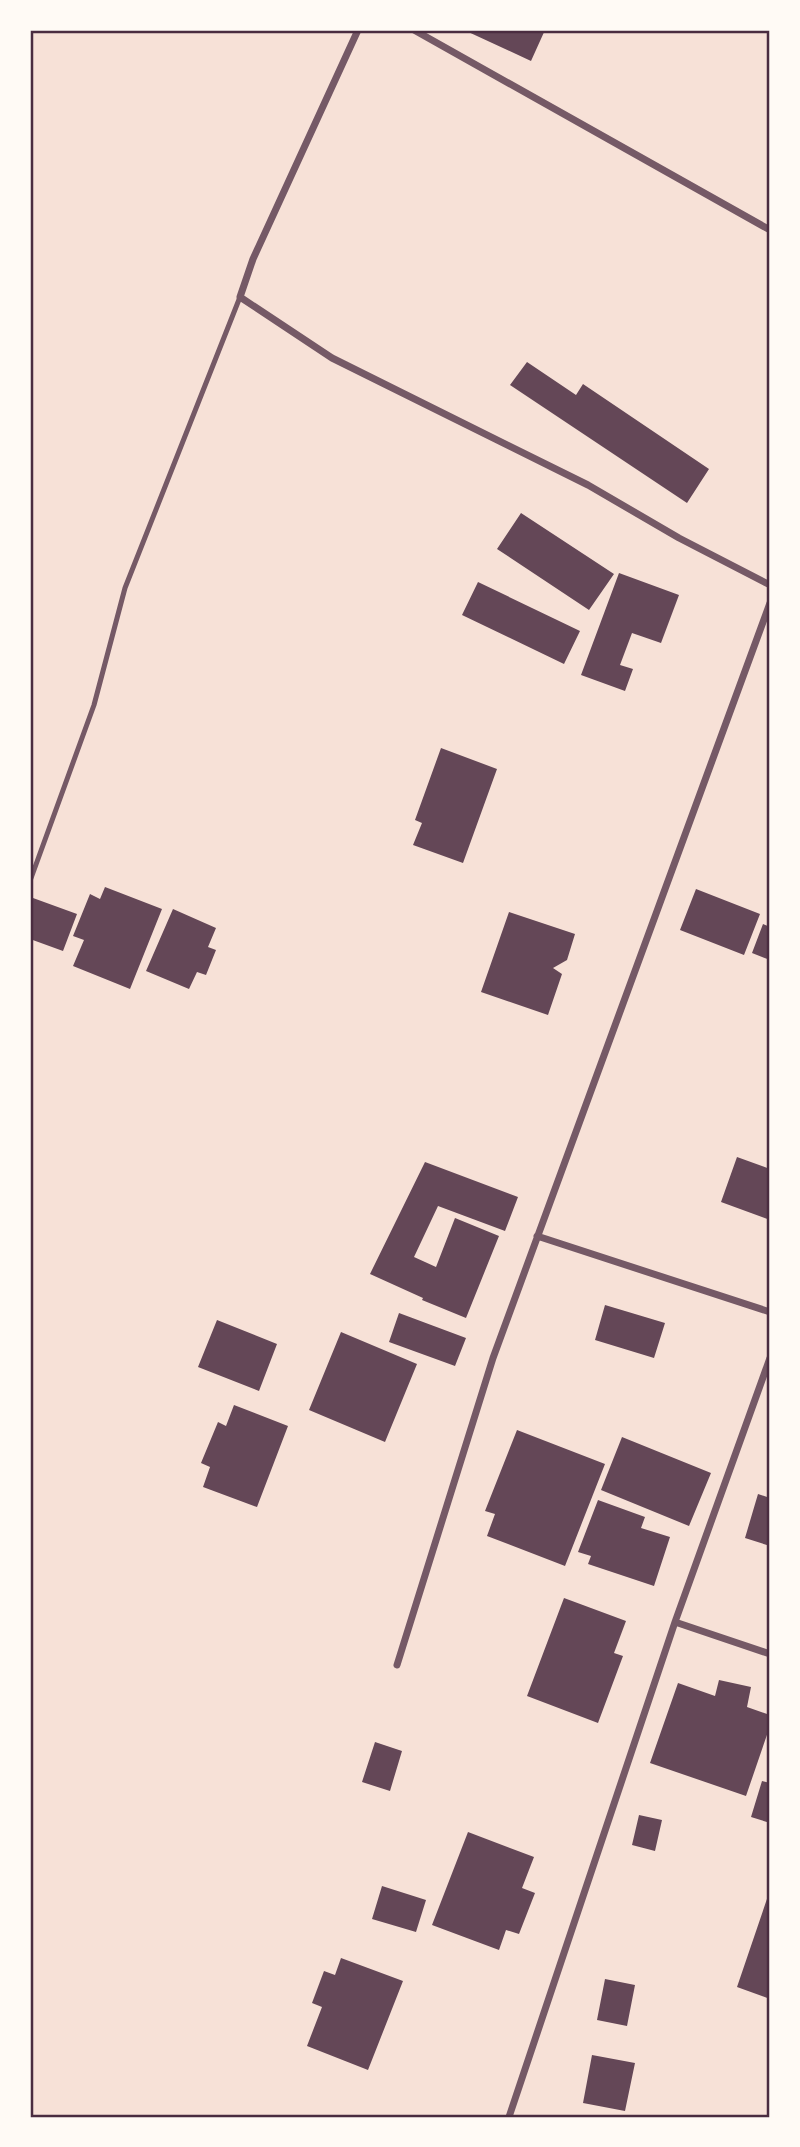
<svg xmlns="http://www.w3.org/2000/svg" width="800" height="2147" viewBox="0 0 800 2147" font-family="Quicksand,sans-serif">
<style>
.building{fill:#644757}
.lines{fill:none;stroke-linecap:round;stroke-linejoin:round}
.service{stroke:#755966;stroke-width:5}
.minor{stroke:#755966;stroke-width:7}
.neatline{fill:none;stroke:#4a2c40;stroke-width:2.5}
</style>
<rect width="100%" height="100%" fill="#f7e1d7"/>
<path class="building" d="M464,30H545L531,61Z
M527,362L576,395L583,384L709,469L687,503L510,385Z
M521,513L614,574L589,610L497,549Z
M619,573L679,595L661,643L632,633L620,665L633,669L625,691L581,675Z
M478,582L580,631L564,664L462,615Z
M441,748L497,769L463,863L413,845L422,823L415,820Z
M105,887L162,909L130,989L73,966L84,940L73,936L90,894L100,899Z
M696,889L760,914L744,955L680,930Z
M33,898L77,914L63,951L30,939V907Z
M173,909L216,928L208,947L216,950L206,975L197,972L189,989L146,971Z
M509,912L575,934L567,960L553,968L562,974L548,1015L481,992Z
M763,924L770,927V960L752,953Z
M737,1157L770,1169V1220L721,1202Z
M425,1162L518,1197L505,1231L438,1206L414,1257L436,1267L455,1218L499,1236L466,1318L422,1300L423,1298L370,1274Z
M605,1305L665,1323L654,1358L595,1340Z
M399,1313L466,1338L455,1366L389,1342Z
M217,1320L277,1344L259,1391L198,1367Z
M341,1332L417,1364L385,1442L309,1410Z
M234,1405L288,1426L257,1507L203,1487L210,1467L201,1463L218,1422L226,1426Z
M517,1430L605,1464L565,1566L487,1536L495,1514L485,1511Z
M622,1437L711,1473L689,1526L601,1490Z
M758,1494L770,1498V1546L745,1538Z
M598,1500L645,1517L641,1528L670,1537L654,1586L588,1564L591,1556L578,1552Z
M564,1598L626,1621L614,1653L623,1656L598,1723L527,1696Z
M719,1680L751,1687L747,1707L770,1715V1726L746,1796L650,1763L678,1683L715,1696Z
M375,1742L402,1751L390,1791L362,1782Z
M762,1781L770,1783V1823L751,1817Z
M639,1815L662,1820L655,1851L632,1845Z
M468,1832L534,1857L522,1888L535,1893L519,1934L506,1930L499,1950L432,1925Z
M382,1886L426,1900L416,1932L372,1919Z
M770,1890V1999L737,1987Z
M341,1958L403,1981L368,2070L307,2046L322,2007L312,2003L324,1971L335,1975Z
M605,1979L635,1985L627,2026L597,2020Z
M592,2055L635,2063L625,2111L583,2103Z"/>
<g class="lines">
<path class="service" d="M30,881L94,705L125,588L240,297"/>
<path class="minor" d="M358,30L253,259L240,297L332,358L588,485L679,538L770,585
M414,30L770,230
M537,1236L770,1312
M675,1622L770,1654
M397,1665L493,1358L770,603
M509,2117L675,1622L770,1358"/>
</g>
<rect width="800" height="2147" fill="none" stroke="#fffaf5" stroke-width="63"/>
<rect x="32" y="32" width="736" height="2084" class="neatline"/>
</svg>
